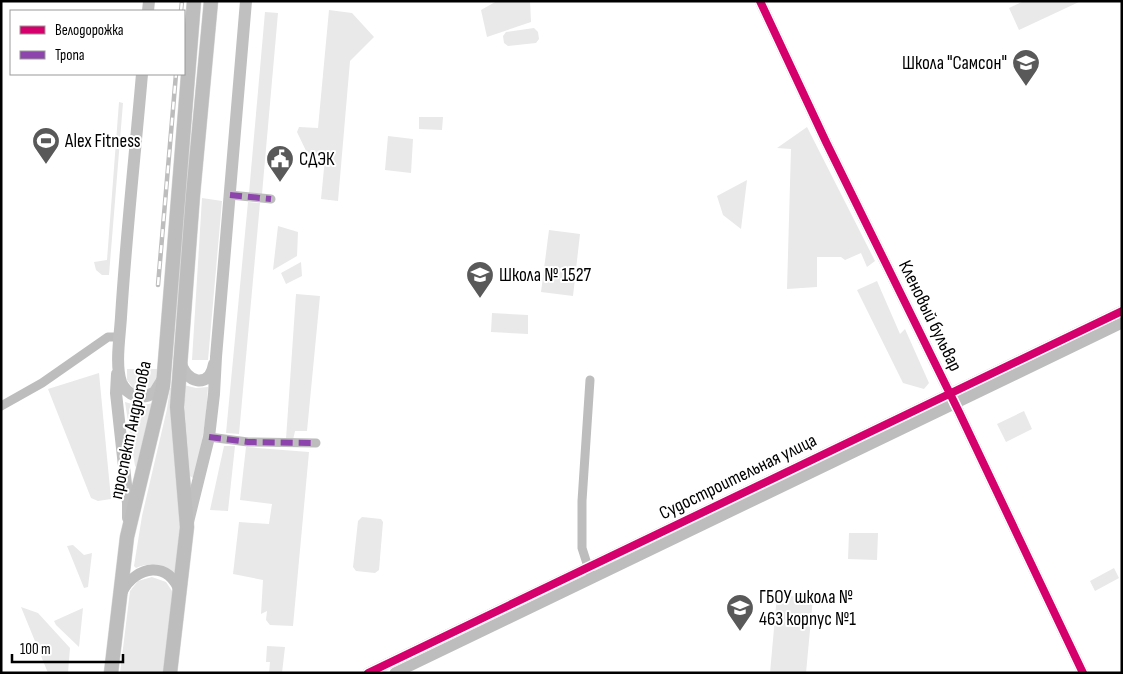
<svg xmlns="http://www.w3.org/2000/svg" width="1123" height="674" viewBox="0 0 1123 674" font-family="'Sofia Sans Condensed',sans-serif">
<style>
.green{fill:#e9e9e9}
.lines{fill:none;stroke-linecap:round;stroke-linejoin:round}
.primary-casing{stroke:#dbdbdb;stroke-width:15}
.minor{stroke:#bdbdbd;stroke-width:9}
.tertiary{stroke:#bdbdbd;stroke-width:11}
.secondary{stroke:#c0c0c0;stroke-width:12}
.primary{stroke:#bdbdbd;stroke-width:14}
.tram{stroke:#bdbdbd;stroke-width:1}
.rail-casing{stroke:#bdbdbd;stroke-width:4.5}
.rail{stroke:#fff;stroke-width:2.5;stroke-dasharray:8;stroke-linecap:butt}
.quiet{stroke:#8e44ad;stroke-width:6;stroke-dasharray:12 6;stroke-linecap:butt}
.cycleway-casing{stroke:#fff;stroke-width:11}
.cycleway{stroke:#d6006c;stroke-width:8}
.labels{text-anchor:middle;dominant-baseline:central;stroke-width:4;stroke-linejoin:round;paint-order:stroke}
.poi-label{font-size:19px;fill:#000;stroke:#fff;text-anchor:start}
.street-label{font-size:19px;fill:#000;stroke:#fff}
</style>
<rect width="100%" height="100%" fill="#fff"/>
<path class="green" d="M497,1H530L531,22L487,37L481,10Z
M1024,1H1079V2L1019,30L1009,8Z
M329,10L352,13L374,37L350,61L338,201L321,199L325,158L308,155L297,132L299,127L318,128Z
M265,12L278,13L262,194L249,193Z
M534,28L538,32L539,39L536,43L508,46L504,43L503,36L506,32Z
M119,102L123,103L109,275H102L96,270L94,262L107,260Z
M419,117H443L442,130L419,129Z
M807,127L875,261L867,267L861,253L845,260L841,257H817V287L787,289L791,149L777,148Z
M388,136L413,139L411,173L385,170Z
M747,180L741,229L723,215L717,196Z
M202,198L222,201L208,360H192Z
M248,202L260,203L239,434L226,433Z
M278,226L298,232L297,256L273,270Z
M549,230L580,234L573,296L541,292Z
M301,262L302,276L286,284L281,273Z
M877,281L900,334L905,329L929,383L924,389L903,383L857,290Z
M296,294L320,296L307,431H295L293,440L286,439Z
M492,313L528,315V334L491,332Z
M127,369H158C156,386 152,393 134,389L127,380Z
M99,373L111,499L98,501L91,498L48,389Z
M184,385L196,388L208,387L206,417L196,476L193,478L190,476L184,400Z
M170,388H172L181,528L177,572L174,574C162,566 151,561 136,568L134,566L142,516L167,409Z
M125,402L139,406L153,403L137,468L135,466Z
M1024,411L1032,429L1006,442L997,424Z
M224,446H235L228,511L210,510Z
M246,447L309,452L293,626L270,625L266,620L267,611L261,614L263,580L233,574L239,522L269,524L272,504L240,500Z
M362,517L381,519L383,522L379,570L375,573L356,571L353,567L358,521Z
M849,533H878L877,560L848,559Z
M73,545L84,555L92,553L88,587L84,588L67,546Z
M1114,568L1119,578L1095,591L1090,581Z
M152,577L166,582L174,594L164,673H120L130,591L138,581Z
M777,595L813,598L806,673H770Z
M21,607L38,613L70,648L68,673H48Z
M83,608L79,647L56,625L54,621Z
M267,646L285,647L282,673H269L270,662H266Z"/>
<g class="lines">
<defs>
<path id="primary" d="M111,673L127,537L163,386L194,1
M170,673L187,527L177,407L193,195L211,1"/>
</defs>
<use href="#primary" class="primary-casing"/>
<path class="minor" d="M230,195L271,199
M1,406L42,383L108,337H120
M209,437L248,442L316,443
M590,573L582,548V501L590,380"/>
<path class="tertiary" d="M760,1L826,142L959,412L1083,673
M122,592C136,565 170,560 180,593
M368,673L1122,311
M395,673L1122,323"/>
<path class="secondary" d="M148,11L149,1
M142,74C135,155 126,236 121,317C120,335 115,365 121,382C127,396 142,401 155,392L163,379
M180,360C185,384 210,389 214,364
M117,374L116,393L128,503V518
M188,522L209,437L214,394L216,357L246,1"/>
<use href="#primary" class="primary"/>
<path class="tram" d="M378,673L1122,314"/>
<defs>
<path id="rail" d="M181,11L182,1
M158,285L176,74"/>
</defs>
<use href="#rail" class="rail-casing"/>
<use href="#rail" class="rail"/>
<path class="quiet" d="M230,195L271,199
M209,437L248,442L316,443"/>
<defs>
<path id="cycleway" d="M760,1L826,142L959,412L1083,673
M368,673L1122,311"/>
</defs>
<use href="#cycleway" class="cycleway-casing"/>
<use href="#cycleway" class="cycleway"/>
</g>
<defs>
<symbol id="school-pin" viewBox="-11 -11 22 30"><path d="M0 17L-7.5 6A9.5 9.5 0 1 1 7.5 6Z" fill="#595959" stroke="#fff"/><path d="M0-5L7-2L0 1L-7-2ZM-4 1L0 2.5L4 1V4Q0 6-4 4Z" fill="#fff"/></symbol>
<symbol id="stadium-pin" viewBox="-11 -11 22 30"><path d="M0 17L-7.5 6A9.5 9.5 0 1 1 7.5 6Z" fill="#595959" stroke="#fff"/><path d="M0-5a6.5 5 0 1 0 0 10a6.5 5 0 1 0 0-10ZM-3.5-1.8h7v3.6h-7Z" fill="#fff"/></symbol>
<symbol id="civic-pin" viewBox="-11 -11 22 30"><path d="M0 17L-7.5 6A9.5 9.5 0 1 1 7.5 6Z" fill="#595959" stroke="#fff"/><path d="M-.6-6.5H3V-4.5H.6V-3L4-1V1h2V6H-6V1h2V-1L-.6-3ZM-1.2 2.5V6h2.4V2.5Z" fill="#fff"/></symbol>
</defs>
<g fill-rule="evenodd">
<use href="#school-pin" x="1010" y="47" width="32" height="43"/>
<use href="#stadium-pin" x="30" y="125" width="32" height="43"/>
<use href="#civic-pin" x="264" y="143" width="32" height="43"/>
<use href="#school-pin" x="464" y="259" width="32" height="43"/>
<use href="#school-pin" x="724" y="592" width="32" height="43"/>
</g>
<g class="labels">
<g class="poi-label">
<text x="1007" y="63" text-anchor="end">Школа "Самсон"</text>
<text x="65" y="141">Alex Fitness</text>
<text x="299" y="159">СДЭК</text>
<text x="499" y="275">Школа № 1527</text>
<text x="759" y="597">ГБОУ школа №<tspan x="759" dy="22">463 корпус №1</tspan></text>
</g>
<g class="street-label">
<text transform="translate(930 316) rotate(64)">Кленовый бульвар</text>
<text transform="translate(131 430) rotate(-78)">проспект Андропова</text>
<text transform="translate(738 477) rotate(-26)">Судостроительная улица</text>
</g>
</g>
<rect width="1123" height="674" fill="none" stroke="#000000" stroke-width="5"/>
<rect x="10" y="10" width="175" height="65" fill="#ffffff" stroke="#999999"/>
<rect x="20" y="26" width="25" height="8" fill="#d6006c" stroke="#999999"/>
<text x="55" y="35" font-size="15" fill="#000000">Велодорожка</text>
<rect x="20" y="51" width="25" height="8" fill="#8e44ad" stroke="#999999"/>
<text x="55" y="60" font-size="15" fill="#000000">Тропа</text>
<path d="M12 654v8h111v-8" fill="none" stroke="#000000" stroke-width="2.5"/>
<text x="20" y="654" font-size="15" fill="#000000" stroke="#ffffff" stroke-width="4" paint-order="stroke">100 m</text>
</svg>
